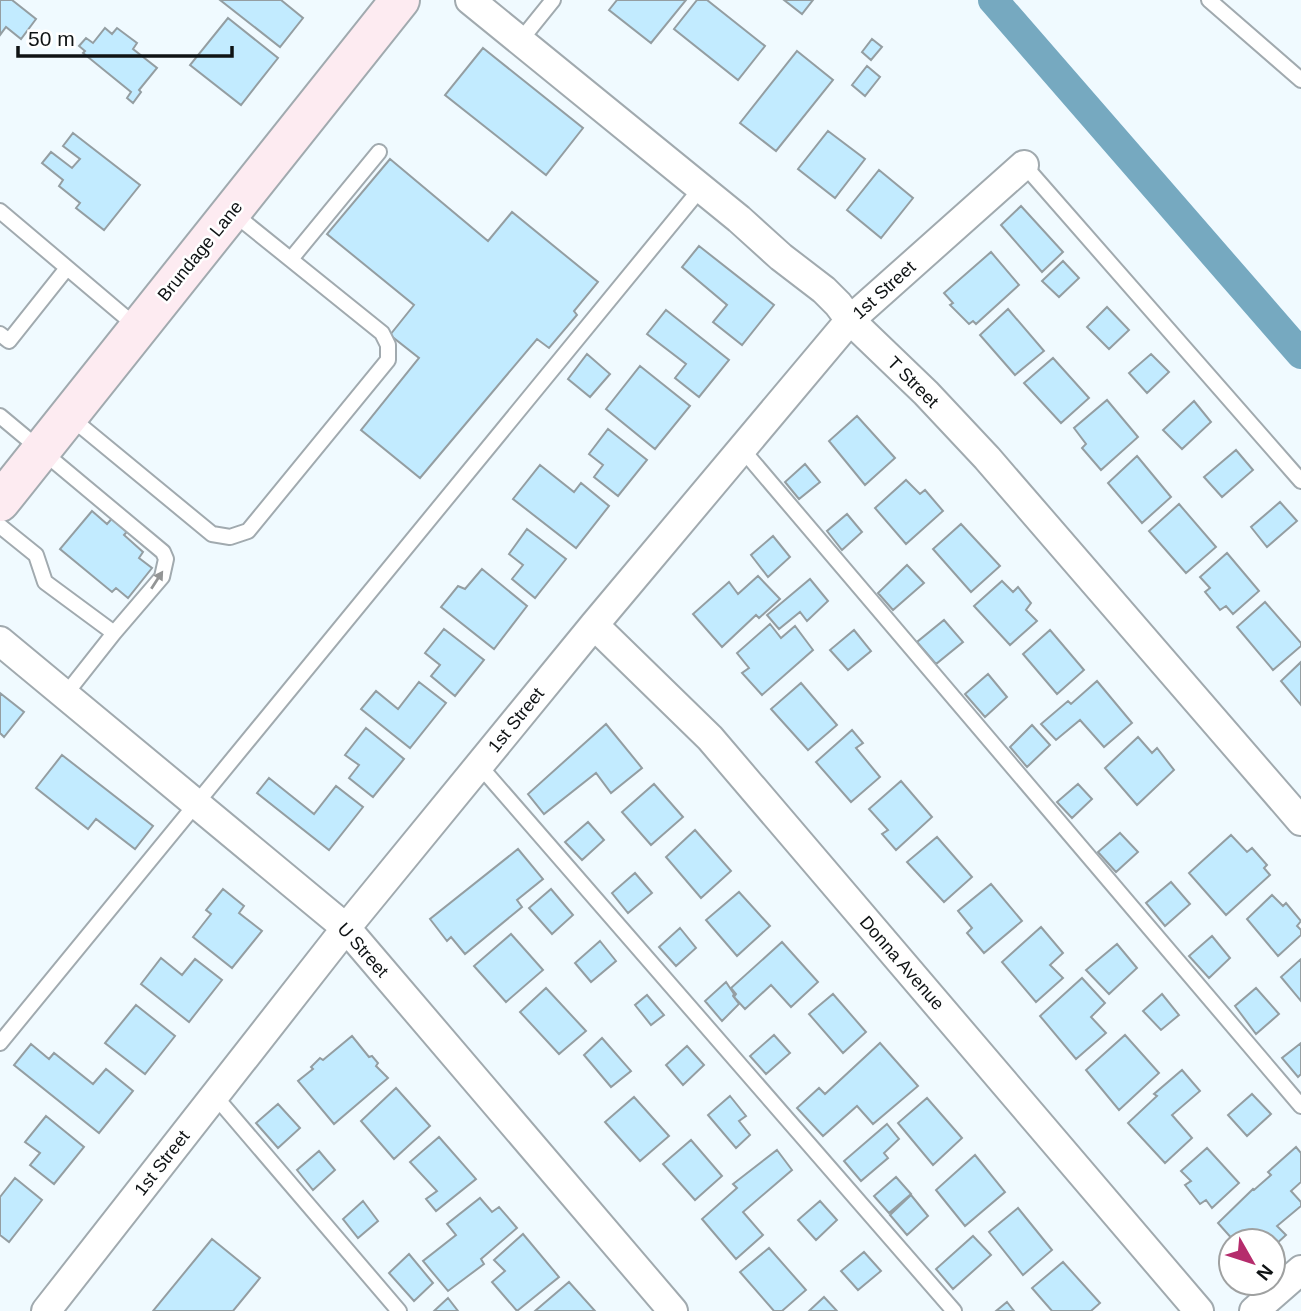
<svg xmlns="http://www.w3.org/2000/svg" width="1301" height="1311" viewBox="0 0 1301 1311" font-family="Arial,sans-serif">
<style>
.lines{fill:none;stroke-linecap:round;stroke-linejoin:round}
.canal{stroke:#76a9c0;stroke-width:30}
.building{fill:#c2ebff;stroke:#949ea2;stroke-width:2}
.service-casing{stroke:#a1aaaf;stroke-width:18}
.minor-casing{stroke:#a1aaaf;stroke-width:32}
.secondary-casing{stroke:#a1aaaf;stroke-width:42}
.service{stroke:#fff;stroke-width:14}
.minor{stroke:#fff;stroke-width:28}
.secondary{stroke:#fdebf1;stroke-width:38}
.oneway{fill:#939595}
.labels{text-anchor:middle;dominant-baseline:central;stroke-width:5;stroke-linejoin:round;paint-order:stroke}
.street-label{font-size:18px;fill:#0f1314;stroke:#fff}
</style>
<rect width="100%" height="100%" fill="#f0faff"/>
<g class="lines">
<path class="canal" d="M993,0L1301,354"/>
</g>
<path class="building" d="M0,0H12L36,19L21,39L6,27L0,35Z
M220,0H281L303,18L280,47Z
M617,0H686L651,43L609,10Z
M697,0H707L765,46L738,80L674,29Z
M784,0H813L802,14Z
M228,18L278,58L241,105L190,65Z
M105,28L112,34L117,28L137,43L133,49L157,68L139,90L141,92L133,103L127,98L131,92L83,53L85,51L79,46L86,38L93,43Z
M872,39L882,47L871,60L862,52Z
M483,48L583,128L546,175L445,95Z
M797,51L833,80L776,151L740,123Z
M867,66L880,77L865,96L852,85Z
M828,131L865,159L835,198L798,169Z
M73,133L140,185L104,230L76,208L80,203L59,186L63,180L42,163L51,152L72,168L80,159L63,146Z
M390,159L488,241L512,212L598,282L574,311L577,315L549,348L537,339L420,478L361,430L419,358L390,335L414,305L327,234Z
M879,170L913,198L881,238L847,210Z
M1021,206L1063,252L1042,272L1001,225Z
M699,246L774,305L742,345L713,322L727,305L682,267Z
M991,252L1019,285L976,324L973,321L969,324L950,305L953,303L944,293Z
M1063,261L1079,278L1059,297L1042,281Z
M1107,307L1129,330L1109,349L1087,327Z
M1008,309L1044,351L1015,375L980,335Z
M666,310L729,360L699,397L675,378L686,364L647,334Z
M587,354L610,374L590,397L568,379Z
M1151,354L1169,372L1147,393L1129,373Z
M1053,358L1089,398L1061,423L1024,383Z
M640,366L690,406L655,449L606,409Z
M1107,400L1138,437L1101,470L1082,448L1086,444L1074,428Z
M1194,401L1211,422L1182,449L1163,430Z
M857,416L895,458L865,485L829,441Z
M608,429L647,460L618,496L594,477L603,465L589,454Z
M1236,450L1253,470L1222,497L1204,477Z
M1137,456L1171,497L1142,523L1108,483Z
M805,464L820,482L799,499L785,482Z
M540,465L574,492L581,483L609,506L576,548L513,499Z
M906,480L920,494L925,490L943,511L906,544L875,508Z
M1280,502L1297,521L1267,547L1251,527Z
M1179,504L1216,547L1186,573L1149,531Z
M92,511L107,524L116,514L131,527L124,535L143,552L139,558L152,568L128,598L116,588L112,592L60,549Z
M847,514L862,532L842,550L827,531Z
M961,524L1000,566L971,592L933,549Z
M527,529L566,559L535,598L512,579L523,565L509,554Z
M773,536L790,557L768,577L751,555Z
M1227,553L1259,591L1233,614L1226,606L1220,610L1205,592L1210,588L1200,577Z
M907,565L924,583L893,610L878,593Z
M482,569L527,606L494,649L441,607L458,586L465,589Z
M758,576L780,599L759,618L756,615L722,647L693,614L729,582L738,594Z
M810,579L828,601L807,621L800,612L779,629L767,615Z
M1002,581L1013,592L1018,587L1031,603L1026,610L1037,621L1010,645L974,606Z
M1265,602L1301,643V646L1273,670L1237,627Z
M944,620L963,642L936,664L917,642Z
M770,624L781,638L795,626L813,650L762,695L742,673L749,668L737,653Z
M444,629L484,660L455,696L431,676L440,665L425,653Z
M854,630L871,651L848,670L830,650Z
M1050,630L1084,670L1057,694L1023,654Z
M1301,662V705L1281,681Z
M988,674L1007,697L985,717L965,694Z
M1097,681L1132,723L1104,747L1080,720L1056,740L1041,724L1068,701L1071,704Z
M419,682L446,703L410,748L361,709L376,691L398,709Z
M801,683L837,725L808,750L771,709Z
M0,693L24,712L4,737L0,733Z
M606,724L642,768L611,793L596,773L544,814L528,794Z
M1032,725L1050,745L1027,767L1010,747Z
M366,728L404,759L373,797L349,778L359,765L345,755Z
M852,730L863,743L856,748L880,777L851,802L816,762Z
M1138,737L1152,753L1157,748L1174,770L1137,805L1105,768Z
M62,755L153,826L135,849L96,819L88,829L36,788Z
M269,778L314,814L336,786L363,807L329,850L257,793Z
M901,781L932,817L896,850L882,834L888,830L869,809Z
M654,784L683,817L651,845L622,812Z
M1078,784L1092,799L1072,818L1057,802Z
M588,822L604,840L582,860L565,842Z
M695,830L731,871L701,898L666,857Z
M1120,833L1138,852L1116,872L1098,852Z
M1231,835L1247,852L1252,848L1267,865L1264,868L1270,875L1226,915L1189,873Z
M937,837L972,877L944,902L907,862Z
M518,849L543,879L517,900L522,907L465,954L451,937L447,941L430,919Z
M635,873L652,893L628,913L612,893Z
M1171,882L1190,904L1165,926L1146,903Z
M991,884L1022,921L984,953L967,933L972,928L958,911Z
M223,889L244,906L239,913L262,931L232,968L193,937L211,914L206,910Z
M551,889L573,915L552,934L529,908Z
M739,892L770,926L737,956L706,920Z
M1272,895L1283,906L1286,903L1301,921L1297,926L1301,930V935L1278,956L1247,919Z
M1041,927L1063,953L1050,965L1063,978L1036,1002L1002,962Z
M680,928L696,948L676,966L659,947Z
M511,934L543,970L506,1002L474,966Z
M1212,936L1230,958L1209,978L1189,956Z
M600,941L616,961L591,982L575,963Z
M782,942L818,982L791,1007L771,985L745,1009L734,997L736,994L731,988Z
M1117,944L1137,968L1109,994L1086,970Z
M161,958L182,975L195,959L222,980L189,1022L141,984Z
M1301,959V1001L1281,977Z
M1082,978L1105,1003L1091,1017L1106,1033L1076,1059L1040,1016Z
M726,982L734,994L733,996L739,1004L722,1021L705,1001Z
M546,988L586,1031L559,1054L520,1012Z
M1256,988L1279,1014L1256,1034L1235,1006Z
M833,994L866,1032L843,1053L809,1014Z
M1162,994L1179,1015L1161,1030L1143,1011Z
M647,995L664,1015L651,1025L635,1005Z
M136,1005L175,1036L145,1074L105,1043Z
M774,1035L790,1053L766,1074L750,1056Z
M1125,1035L1159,1073L1119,1110L1086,1070Z
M352,1036L369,1057L372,1056L378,1063L376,1066L388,1078L334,1124L298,1081L313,1069L311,1067L320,1058L323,1060Z
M602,1038L631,1071L611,1087L584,1055Z
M880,1043L918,1086L873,1124L857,1106L823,1136L797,1108L819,1088L825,1094Z
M1301,1043V1074L1298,1077L1282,1058Z
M31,1044L49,1059L54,1053L93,1084L106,1069L133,1091L99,1133L14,1065Z
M687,1046L704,1065L683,1085L666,1065Z
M1182,1070L1200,1091L1172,1115L1192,1138L1165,1163L1128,1123L1157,1096L1154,1094Z
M396,1088L430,1126L394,1159L361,1121Z
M1252,1094L1271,1114L1247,1136L1228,1115Z
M730,1096L746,1116L739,1121L750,1135L736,1148L708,1115Z
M634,1097L669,1136L640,1161L605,1122Z
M927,1098L962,1138L933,1165L898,1123Z
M278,1104L300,1128L278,1148L256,1123Z
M46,1116L84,1147L54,1184L30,1165L40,1153L25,1142Z
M887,1124L899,1139L884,1153L888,1158L861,1181L844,1161Z
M439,1137L476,1179L436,1211L426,1199L437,1191L410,1162Z
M691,1140L722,1176L695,1200L663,1164Z
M1296,1147L1301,1153V1182L1291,1191L1301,1202V1206L1277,1226L1286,1235L1273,1247V1241H1234L1218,1223L1253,1189L1254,1190L1271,1175L1268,1172Z
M1207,1148L1239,1183L1212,1208L1206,1200L1200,1204L1185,1185L1191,1181L1181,1171Z
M777,1150L792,1170L743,1212L763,1235L736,1259L702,1219L737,1188L733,1184Z
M319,1151L335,1170L313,1190L297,1170Z
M975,1155L1005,1192L965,1226L936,1190Z
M896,1177L911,1194L889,1213L874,1196Z
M15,1178L42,1200L9,1242L0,1235V1197Z
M911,1195L928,1216L907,1235L890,1215Z
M480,1198L492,1212L499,1207L517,1228L481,1259L484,1264L448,1291L423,1261L456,1235L447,1224Z
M363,1201L378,1221L358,1238L343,1219Z
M820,1201L837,1220L816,1240L798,1220Z
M1018,1208L1052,1250L1023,1275L989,1232Z
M523,1234L559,1277L517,1311L492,1282L505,1271L494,1260Z
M973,1236L991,1255L953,1289L936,1269Z
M212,1239L260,1278L233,1311H153Z
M769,1248L806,1290L782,1311H774L740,1272Z
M864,1252L881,1271L858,1290L841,1271Z
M409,1254L433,1283L414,1301L389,1273Z
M1063,1262L1100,1303L1091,1311H1052L1032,1288Z
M569,1282L595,1311H535Z
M824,1297L837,1311H809Z
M448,1298L458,1311H434Z
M1007,1302L1014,1311H996Z"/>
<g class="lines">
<defs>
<path id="service" d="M1209,0L1301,80
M520,41L553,0
M1024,165L1301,481
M0,211L137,327
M291,259L379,152
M0,334L9,341L67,268
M0,416L163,552L166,559L162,577L114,633
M70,417L212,534L230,537L248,531L388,360V345L382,333L233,213
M742,449L1301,1106
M0,526L36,555L45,582L114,633L65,695
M479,765L954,1311
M0,1043L701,188
M215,1096L399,1311"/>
<path id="minor" d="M470,0L739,219L781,257L824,290L838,304L850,320L926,393L987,458L1301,821
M594,625L710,738L1199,1311
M0,641L346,928L673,1311
M46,1311L346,928L594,625L850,320L1024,165
M1254,1311L1301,1270"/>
<path id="secondary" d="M0,502L400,0"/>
</defs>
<use href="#service" class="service-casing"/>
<use href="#minor" class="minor-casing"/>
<use href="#secondary" class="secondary-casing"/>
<use href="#service" class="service"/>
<use href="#minor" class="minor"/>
<use href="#secondary" class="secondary"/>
</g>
<defs><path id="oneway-solid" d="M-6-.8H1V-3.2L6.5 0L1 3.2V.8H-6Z" transform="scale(1.75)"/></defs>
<use class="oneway" href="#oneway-solid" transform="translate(157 580) rotate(-57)"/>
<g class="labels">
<g class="street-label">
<text transform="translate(200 251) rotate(-51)">Brundage Lane</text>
<text transform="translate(884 290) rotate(-42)">1st Street</text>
<text transform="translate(913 382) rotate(45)">T Street</text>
<text transform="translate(516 720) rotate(-51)">1st Street</text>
<text transform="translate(363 950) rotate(48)">U Street</text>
<text transform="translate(902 963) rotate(49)">Donna Avenue</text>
<text transform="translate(162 1163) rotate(-52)">1st Street</text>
</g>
</g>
<g transform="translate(1252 1262) rotate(129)"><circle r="33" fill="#ffffff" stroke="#9fa1a1" stroke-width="2"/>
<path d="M0-5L12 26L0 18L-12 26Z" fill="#b52c6c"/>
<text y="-10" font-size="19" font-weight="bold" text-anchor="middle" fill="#0f1314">N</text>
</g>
<path d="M18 46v10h214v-10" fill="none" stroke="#0f1314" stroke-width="3.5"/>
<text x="28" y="46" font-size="21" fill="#0f1314" stroke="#ffffff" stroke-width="5" paint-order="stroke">50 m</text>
</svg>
